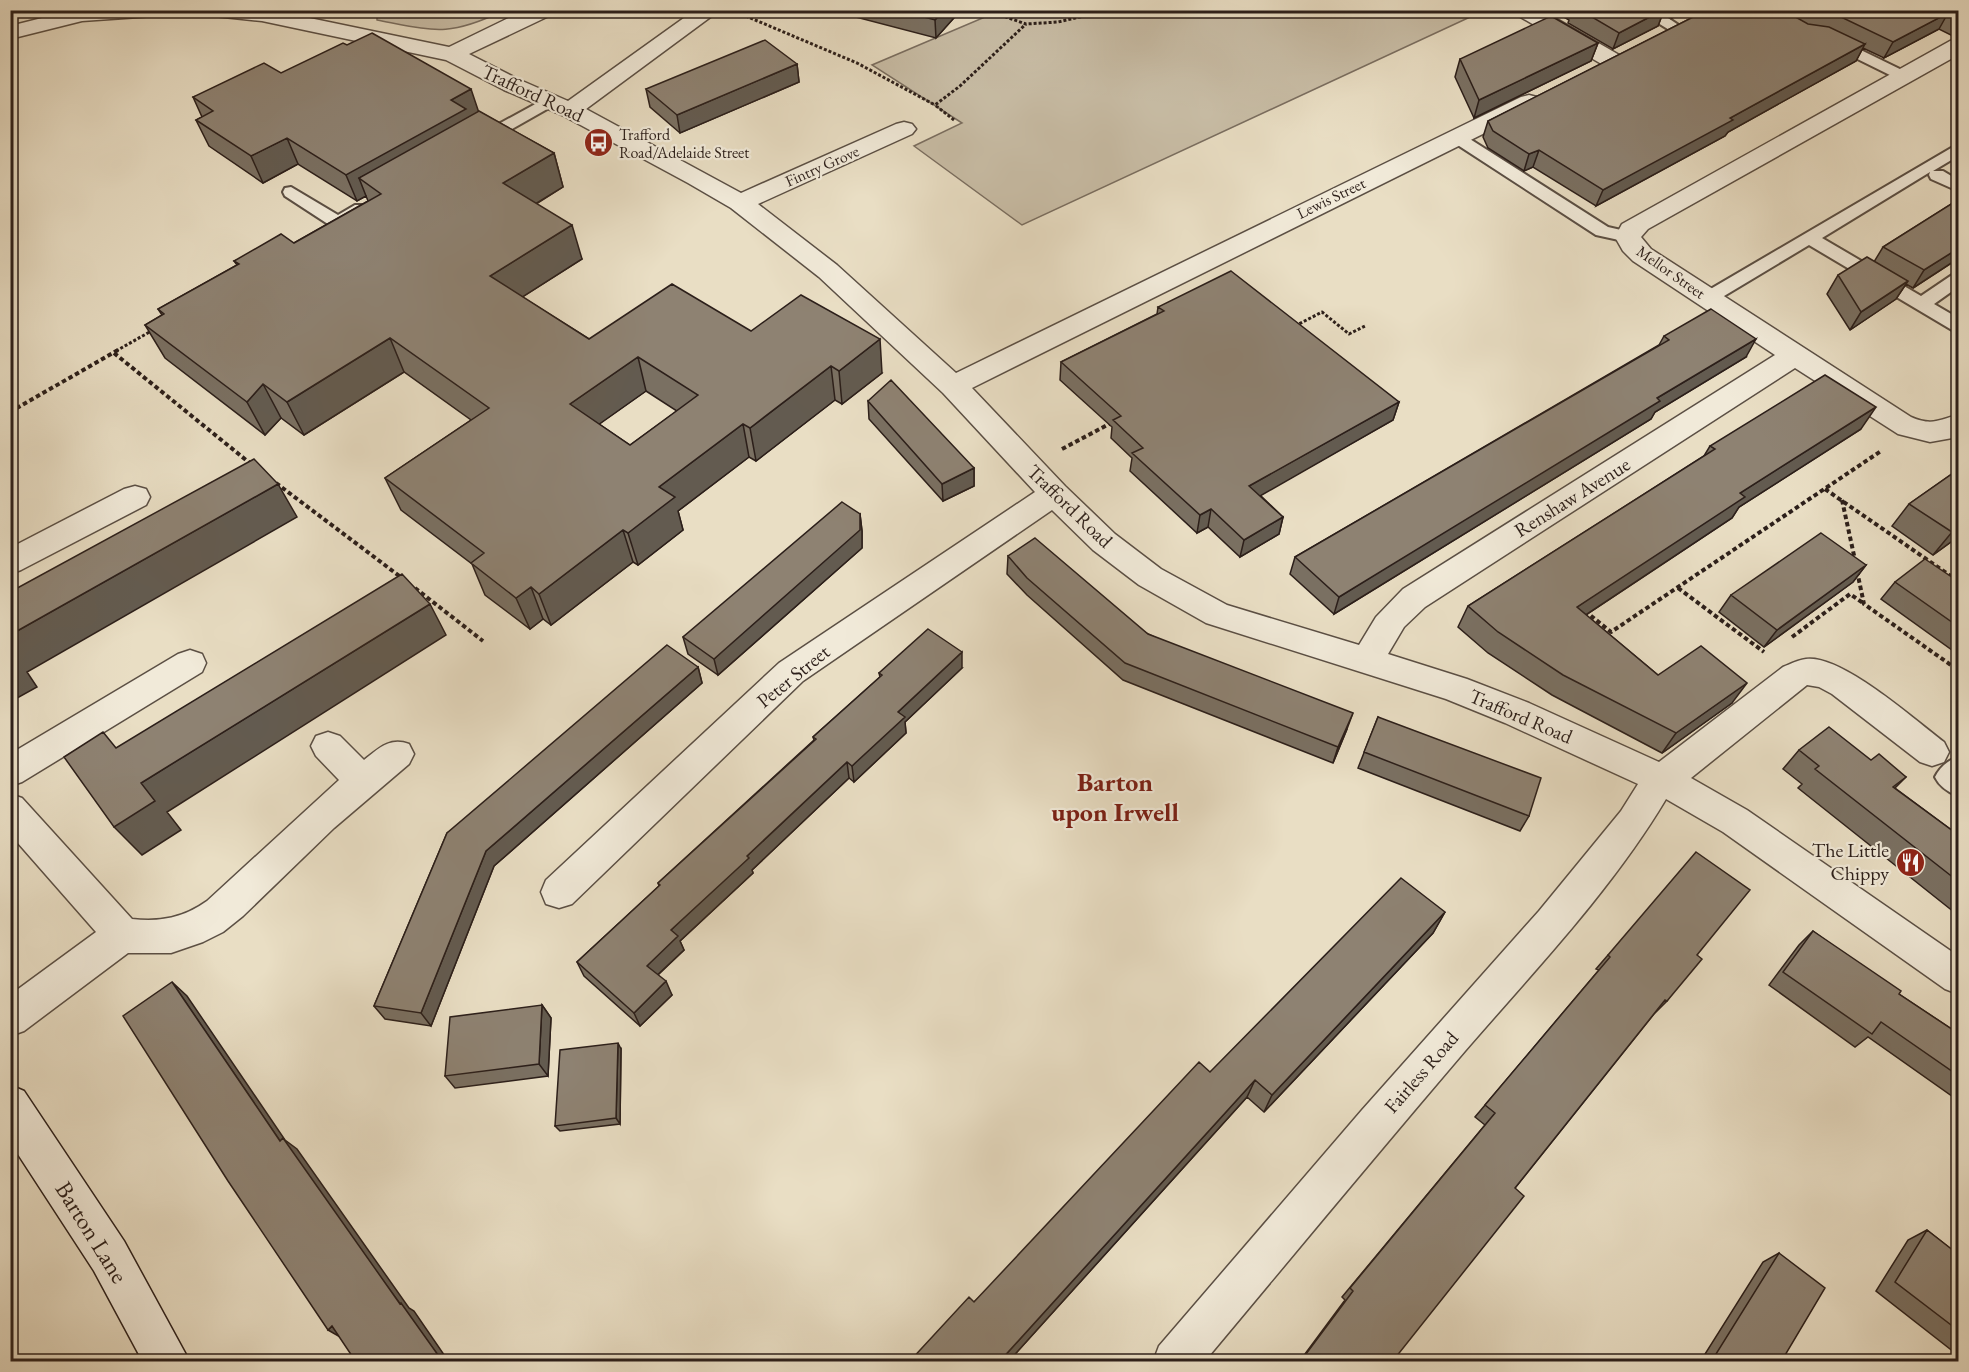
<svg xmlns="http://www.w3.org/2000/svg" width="1969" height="1372" viewBox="0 0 1969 1372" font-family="'EB Garamond',serif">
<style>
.green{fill:#c9bea7;stroke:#7a6e60;stroke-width:1.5}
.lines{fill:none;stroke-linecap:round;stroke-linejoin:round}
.lane-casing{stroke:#5b4f44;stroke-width:4}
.street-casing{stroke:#5b4f44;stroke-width:3}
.secondary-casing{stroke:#2c1f1a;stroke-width:3}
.path-far1{stroke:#2c1f1a;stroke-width:3;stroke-dasharray:3 2;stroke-linecap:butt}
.path{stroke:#2c1f1a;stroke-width:4;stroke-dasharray:4.5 3;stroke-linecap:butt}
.lane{fill:#f1ead9;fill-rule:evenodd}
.street{fill:#f1ead9;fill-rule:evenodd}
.secondary{fill:#f1ead9;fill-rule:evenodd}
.wall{fill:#7a7062;stroke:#2c1f1a;stroke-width:1.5;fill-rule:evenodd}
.shaded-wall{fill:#635b50;stroke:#2c1f1a;stroke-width:1.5}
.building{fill:#8e8272;stroke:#2c1f1a;stroke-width:1.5;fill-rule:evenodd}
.labels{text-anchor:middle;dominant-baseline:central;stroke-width:4.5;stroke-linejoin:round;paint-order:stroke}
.far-poi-label{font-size:16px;fill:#2c1f1a;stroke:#f1ead9;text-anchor:start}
.far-street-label{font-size:16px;fill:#2c1f1a;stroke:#f1ead9}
.street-label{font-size:20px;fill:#2c1f1a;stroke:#f1ead9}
.poi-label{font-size:20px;fill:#2c1f1a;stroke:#f1ead9;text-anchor:end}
.near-street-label{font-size:24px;fill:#2c1f1a;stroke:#f1ead9}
.district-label{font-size:26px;font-weight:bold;fill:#7a1f14;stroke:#f1ead9}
</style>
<rect width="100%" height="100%" fill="#e9dec4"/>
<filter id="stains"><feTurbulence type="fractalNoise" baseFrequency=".00333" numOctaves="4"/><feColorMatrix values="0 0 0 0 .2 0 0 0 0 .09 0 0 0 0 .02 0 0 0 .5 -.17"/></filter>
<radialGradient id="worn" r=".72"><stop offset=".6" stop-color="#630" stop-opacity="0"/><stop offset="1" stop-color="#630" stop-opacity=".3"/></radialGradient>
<path class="green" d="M377,11V10L503,11C448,37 435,31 377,20Z
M999,11H1483L1022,225L914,146L962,123L872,65Z"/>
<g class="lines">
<defs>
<path id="lane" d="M1637,10H1656L1683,28L1681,31H1671Z
M1832,36L1908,73L1911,76L1908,79H1898L1827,44L1824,41Z
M550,96L558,101L556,104L487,143H475L473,140L475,137Z
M1456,132L1462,134L1608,227L1634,233L1637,237L1634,241L1628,242L1596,235L1450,140L1448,137Z
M1958,144V156L1933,171H1943L1958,180V191L1931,179L1929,175L1930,172L1822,238L1921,296L1952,275L1958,273V287L1934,304L1958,318V332L1952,330L1809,245L1714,302H1702L1699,298L1702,294Z
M291,187L338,215L355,205H367L369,209L367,213L337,227L331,226L285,196L283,192L285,188Z
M1958,757V796C1948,792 1940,787 1935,777C1940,767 1947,761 1958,757Z"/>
<path id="street" d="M74,10H164L162,15L154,16L82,21L10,39V26Z
M204,10H271L449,47L525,10H553L551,15L469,54L520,80L568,101L695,10H720L586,109L741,193L896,124L904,122L912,124L916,129L912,134L758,204L837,265L956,373L1521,97L1529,95L1537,97L1541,102L1537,107L972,388L1065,486L1115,534L1161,569L1227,605L1359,645L1376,617L1403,589L1775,355L1633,261L1623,251L1615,237L1622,224L1950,41L1958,39V55L1648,229L1641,237L1651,249L1911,417C1932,426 1938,420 1958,415V437L1930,442L1898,434L1795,368L1425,607L1404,627L1388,654L1467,679L1529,703L1659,762L1783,667C1790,664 1798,660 1806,659C1841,654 1915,720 1944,742L1949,752L1944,762L1932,766L1920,762L1832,694L1819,687L1807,685L1691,778L1747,810L1958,956V994L1945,989L1723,832L1666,799C1611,891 1535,970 1465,1051C1377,1154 1291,1258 1204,1362H1153L1159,1346L1362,1110L1539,911L1621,811L1638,784L1505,723L1446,699L1206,623L1139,585L1093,550L1052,510L803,681L572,904L559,908L546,904L541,892L546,880L779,663L1035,492L943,393L819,277L731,208L688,183L562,115L504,90L446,60L262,21L214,16L206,15Z
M1515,10H1541L1621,56L1624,61L1621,66L1613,68L1605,66L1517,15Z
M135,486L146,489L150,497L146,505L21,570L10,574V548L124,489Z
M190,650L202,654L206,663L202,672L22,782L10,786V754L178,654Z
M328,732L340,736L364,760C379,748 390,737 409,744L414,754L409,764L334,828L243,916L223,932L203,942L171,953H128L24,1031L10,1036V995L96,932L10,834V794L22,798L132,919C161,922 183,918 207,901L339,780L316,756L311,746L316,736Z"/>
<path id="secondary" d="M10,1085L24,1091L124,1241L190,1362H143L94,1271L10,1142Z"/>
</defs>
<use href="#lane" class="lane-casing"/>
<use href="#street" class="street-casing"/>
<use href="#secondary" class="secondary-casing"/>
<path class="path-far1" d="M986,10L1026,24L1058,22L1110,10
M741,14L857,63L935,105
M954,120L935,105L960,86L1026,24
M1295,326L1322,312L1349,334L1365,326
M116,351L153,330"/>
<path class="path" d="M114,353L251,464
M10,412L118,350
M1062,449L1113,422
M276,483L402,578
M1825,489L1958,581
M1842,500L1855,560
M1857,571L1864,604L1958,670
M415,588L483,641
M1678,588L1764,652
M1585,611L1611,632L1881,451
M1792,637L1850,594L1863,603"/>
<use href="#lane" class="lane"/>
<use href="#street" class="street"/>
<use href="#secondary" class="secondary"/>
</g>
<path class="wall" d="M829,10H961L936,38Z
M1552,10H1688L1672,18L1663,13L1658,26L1613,49L1568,23L1569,20Z
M1707,10H1959V39L1939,29L1884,58L1863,48L1856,61L1728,132L1725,136L1596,206L1533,167L1524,171L1488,148L1483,137L1488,121Z
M1598,43L1591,61L1474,118L1455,77L1460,59Z
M797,64L799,82L680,133L650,107L646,89Z
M281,73L478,111L554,153L563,187L536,204L582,259L522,297L589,339L751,331L882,373L842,404L835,400L756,461L749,457L678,511L683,530L638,565L633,562L551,625L543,619L530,629L485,595L472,564L401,510L385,478L471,420L404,372L304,435L281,418L265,435L165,358L145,325L162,315L158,309L237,265L234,261L294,243L368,201L366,196L357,201L298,164L263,183L209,146L196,120L202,117L193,97ZM646,391L677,411L630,445L599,424Z
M1959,199V258L1913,288L1906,284L1896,299L1850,330L1827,294L1838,275L1874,262L1883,247Z
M1158,307L1399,402L1393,420L1260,495L1283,517L1279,534L1240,557L1208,527L1197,533L1130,471L1132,458L1111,438L1112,427L1060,380L1061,362L1157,314Z
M1664,336L1746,357L1655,412L1651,419L1334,614L1290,574L1295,557L1659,345Z
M868,401L974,468V486L943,501L869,419Z
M1861,429L1739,507L1732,518L1586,615L1658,675L1732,703L1662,753L1552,695L1488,653L1458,627L1468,606L1704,456L1710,446Z
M1959,469V536L1933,555L1892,526L1909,504Z
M860,514L862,531V548L718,675L688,654L683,637Z
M1008,556L1148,634L1347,729L1333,763L1123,680L1027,595L1007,574Z
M1866,565L1853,582L1764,647L1719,612L1731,595Z
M1895,582H1959V655L1881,599Z
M698,667L702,683L494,866L431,1026L385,1019L374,1006L447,833Z
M962,668L905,722L906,733L854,782L849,778L752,870L753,873L680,941L684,950L658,975L672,995L640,1026L584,976L577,962L659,886L658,883L814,740L813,737L880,677L879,673Z
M1378,717L1529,816L1520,831L1358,768Z
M1799,750L1871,760L1906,777L1895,788L1953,831L1959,826V916L1798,788L1802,784L1783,769Z
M1445,912L1433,933L1264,1112L1247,1097L1008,1362H909L974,1302L1210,1072Z
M1813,931L1899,994L1959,1034V1101L1868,1037L1855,1047L1769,985L1799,945Z
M1608,955H1697L1667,1001L1654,1014L1515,1188L1392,1362H1299L1345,1300L1342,1297L1485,1125L1475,1117L1599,970L1596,969Z
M542,1005L551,1018L548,1076L455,1088L445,1076Z
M621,1049L620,1124L560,1131L555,1126Z
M1927,1230L1959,1255V1356L1876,1291L1908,1240Z
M1779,1253L1781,1362H1700L1763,1262Z"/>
<path class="shaded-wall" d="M944,10H961L936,38L935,20Z
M1663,10H1664L1658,26L1613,49L1619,33Z
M1676,10H1688L1672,18Z
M1948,13L1939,29L1884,58L1893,42Z
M1598,43L1591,61L1474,118L1479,100Z
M1865,44L1856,61L1728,132L1725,136L1596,206L1603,190L1730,118Z
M797,64L799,82L680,133L677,115Z
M471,89L480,116L359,178L366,196L357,201L346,175L451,100Z
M287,138L298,164L263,183L251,156Z
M1539,150L1533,167L1524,171L1529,154Z
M554,153L563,187L514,217L503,183Z
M572,225L582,259L502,310L490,276Z
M1959,248V258L1913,288L1924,270Z
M1908,281L1896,299L1850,330L1861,312Z
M390,338L404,372L304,435L287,402Z
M880,339L882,373L842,404L839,371Z
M1756,339L1746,357L1655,412L1651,419L1334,614L1339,597L1657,398Z
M638,357L646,391L581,437L570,404Z
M831,366L835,400L756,461L750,428Z
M263,384L281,418L265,435L247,402Z
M1399,402L1393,420L1246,504L1249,486Z
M1876,407L1861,429L1739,507L1732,518L1566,628L1577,607L1740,493Z
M743,424L749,457L678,511L683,530L638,565L628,533L659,487Z
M974,468V486L943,501L942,484Z
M278,484L297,517L27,672L37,687L10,702V635Z
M1211,509L1208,527L1197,533L1200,515Z
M860,514L862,531V548L718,675L714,659Z
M1283,517L1279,534L1240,557L1244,540Z
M1959,527V536L1933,555L1952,532Z
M623,530L633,562L551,625L539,594Z
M1866,565L1853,582L1764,647L1777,630Z
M531,587L543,619L530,629L516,598Z
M430,604L446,635L167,812L181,830L142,855L114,827L141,783Z
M962,652V668L905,722L906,733L854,782L852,766L898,712Z
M698,667L702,683L494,866L431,1026L421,1013L486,851Z
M1747,683L1732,703L1662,753L1676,733Z
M1353,713L1347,729L1333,763L1338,747Z
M847,762L849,778L752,870L753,873L680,941L684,950L653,979L647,966L671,930L747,856Z
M1445,912L1433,933L1264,1112L1272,1095Z
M666,981L672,995L640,1026L634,1013Z
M172,982L187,996L285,1140L297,1149L409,1308L414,1311L449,1362H443L280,1141Z
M542,1005L551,1018L548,1076L539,1064Z
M618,1043L621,1049L620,1124L616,1118Z
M1255,1080L1247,1097L1008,1362H999Z
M332,1326L342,1338L328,1330Z"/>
<path class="building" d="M898,10H944L935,20Z
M1580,10H1663L1619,33Z
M1707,10H1783L1808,24L1829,27L1865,44L1730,118L1733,120L1603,190L1539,150L1529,154L1493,131L1488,121Z
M1813,10H1959V18L1948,13L1893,42L1839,16L1818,13Z
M1551,16L1598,43L1479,100L1460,59Z
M372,33L471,89L451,100L466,109L346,175L287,138L251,156L196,120L213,111L193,97L264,63L281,73L343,43L347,45Z
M765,40L797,64L677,115L646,89Z
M479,111L554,153L503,183L572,225L490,276L589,339L672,284L751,331L801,295L880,339L839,371L831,366L750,428L743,424L659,487L675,497L628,533L623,530L539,594L531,587L516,598L471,563L484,553L385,478L489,408L390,338L287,402L263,384L247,402L145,325L164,314L158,309L239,264L234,261L281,234L294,243L381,194L359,178ZM638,357L698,395L630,445L570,404Z
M1959,199V248L1924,270L1883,247Z
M1867,257L1908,281L1861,312L1838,275Z
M1231,271L1399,402L1249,486L1283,517L1244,540L1211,509L1200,515L1132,453L1143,448L1113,420L1121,416L1061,362L1164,311L1158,307Z
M1711,309L1756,339L1657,398L1660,401L1339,597L1295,557L1669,340L1664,336Z
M1825,375L1876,407L1740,493L1745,497L1577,607L1658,675L1701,646L1747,683L1676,733L1563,675L1498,632L1468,606L1715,449L1710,446Z
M891,380L974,468L942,484L868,401Z
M254,459L278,484L10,635V592Z
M1959,469V527L1952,532L1909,504Z
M842,502L860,514V530L714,659L683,637Z
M1821,533L1866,565L1777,630L1731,595Z
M1035,538L1148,634L1353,713L1338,747L1125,663L1027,578L1008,556Z
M1925,559L1959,582V627L1895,582Z
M402,574L430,604L141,783L155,801L114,827L64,757L103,732L116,748Z
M928,629L962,652L898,712L905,717L852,766L847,762L747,856L749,858L671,930L678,936L647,966L666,981L634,1013L577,962L660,885L658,883L816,739L813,737L882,675L879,673Z
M667,645L698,667L486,851L421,1013L374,1006L447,833Z
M1378,717L1541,778L1529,816L1364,752Z
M1829,727L1871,760L1879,754L1906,777L1893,787L1953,831L1959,826V882L1815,769L1819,766L1799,750Z
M1696,852L1750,890L1697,955L1702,959L1667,1001L1665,1000L1515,1188L1524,1196L1392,1362H1300L1353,1291L1350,1288L1495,1113L1485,1105L1610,957L1608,955Z
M1401,878L1445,912L1272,1095L1255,1080L999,1362H909L969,1297L974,1302L1199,1062L1210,1072Z
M1813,931L1901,991L1899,994L1959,1034V1076L1881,1022L1872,1034L1783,972Z
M172,982L280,1141L283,1138L400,1304L401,1303L443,1362H356L332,1326L328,1330L228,1181L123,1016Z
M542,1005L539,1064L445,1076L450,1017Z
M618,1043L616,1118L555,1126L560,1050Z
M1927,1230L1959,1255V1331L1895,1282Z
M1779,1253L1825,1288L1781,1362H1711Z"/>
<defs>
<symbol id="bus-disc" viewBox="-11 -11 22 22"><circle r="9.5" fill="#8f2418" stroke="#f1ead9"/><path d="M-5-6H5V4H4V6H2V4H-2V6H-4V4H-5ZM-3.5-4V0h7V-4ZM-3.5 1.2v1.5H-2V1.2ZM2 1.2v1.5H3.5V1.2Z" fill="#fff"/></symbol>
<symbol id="restaurant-disc" viewBox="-11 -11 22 22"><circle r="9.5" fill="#8f2418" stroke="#f1ead9"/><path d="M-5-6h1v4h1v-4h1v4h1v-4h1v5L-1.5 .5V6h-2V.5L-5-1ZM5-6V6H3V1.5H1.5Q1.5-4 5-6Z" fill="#fff"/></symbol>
</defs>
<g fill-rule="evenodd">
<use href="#bus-disc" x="582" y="126" width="33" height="33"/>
<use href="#restaurant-disc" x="1894" y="846" width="33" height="33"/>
</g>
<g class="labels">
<g class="far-poi-label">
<text x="619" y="134">Trafford<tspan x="619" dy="18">Road/Adelaide Street</tspan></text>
</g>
<g class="far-street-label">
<text transform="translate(822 166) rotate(-24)">Fintry Grove</text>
<text transform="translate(1331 198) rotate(-26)">Lewis Street</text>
<text transform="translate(1671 272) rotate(35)">Mellor Street</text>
</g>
<g class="street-label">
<text transform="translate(533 93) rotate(25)">Trafford Road</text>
<text transform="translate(1572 497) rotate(-32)">Renshaw Avenue</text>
<text transform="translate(1070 506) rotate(44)">Trafford Road</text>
<text transform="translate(793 676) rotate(-39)">Peter Street</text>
<text transform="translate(1521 716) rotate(23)">Trafford Road</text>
<text transform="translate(1421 1072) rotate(-49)">Fairless Road</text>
</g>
<g class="poi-label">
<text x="1889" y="850">The Little<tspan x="1889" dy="23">Chippy</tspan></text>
</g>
<g class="near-street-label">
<text transform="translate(92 1232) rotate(58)">Barton Lane</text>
</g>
<g class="district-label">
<text x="1115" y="782">Barton<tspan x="1115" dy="30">upon Irwell</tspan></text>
</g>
</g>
<rect width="1969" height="1372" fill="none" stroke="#e9dec4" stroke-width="36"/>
<rect x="12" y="12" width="1945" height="1348" fill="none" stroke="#2c1f1a" stroke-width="3"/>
<rect x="18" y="18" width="1933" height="1336" fill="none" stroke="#2c1f1a" stroke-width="1.5"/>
<rect width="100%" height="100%" filter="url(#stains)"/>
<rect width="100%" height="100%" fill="url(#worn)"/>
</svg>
